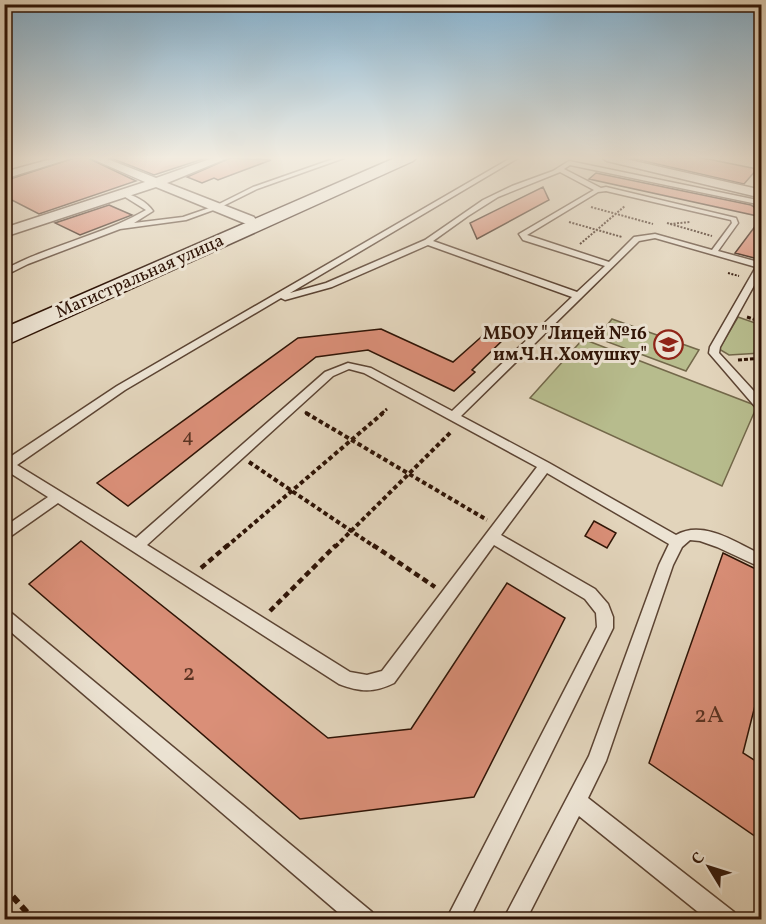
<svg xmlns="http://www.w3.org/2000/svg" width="766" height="924" viewBox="0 0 766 924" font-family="Vollkorn,serif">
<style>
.green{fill:#b7bc8d;stroke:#73684a;stroke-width:1.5}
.building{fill:#da8f78;stroke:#2f1406;stroke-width:1.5}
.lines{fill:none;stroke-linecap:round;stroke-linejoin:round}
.service-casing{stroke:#5c4433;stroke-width:3}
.minor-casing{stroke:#5c4433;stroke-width:3}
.secondary-casing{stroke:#2f1406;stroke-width:3}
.path-far4{stroke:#2f1406;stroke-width:2;stroke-dasharray:2 1.5;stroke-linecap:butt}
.path-far3{stroke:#2f1406;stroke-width:3;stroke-dasharray:4 2;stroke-linecap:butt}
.path-far2{stroke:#2f1406;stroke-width:4;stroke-dasharray:4.5 3;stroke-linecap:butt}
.path-far1{stroke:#2f1406;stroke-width:4.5;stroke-dasharray:6 4;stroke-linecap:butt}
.path{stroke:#2f1406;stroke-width:6;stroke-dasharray:8 5;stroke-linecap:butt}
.service{fill:#ece3d3;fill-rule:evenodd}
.minor{fill:#ece3d3;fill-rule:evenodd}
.secondary{fill:#ece3d3;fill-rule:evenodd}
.labels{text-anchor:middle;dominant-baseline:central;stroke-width:6;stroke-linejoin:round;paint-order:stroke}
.far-street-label{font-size:18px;fill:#2f1406;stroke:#ece3d3}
.far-poi-label{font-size:18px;font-weight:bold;fill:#2f1406;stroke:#ece3d3;text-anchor:end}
.number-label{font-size:20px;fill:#5a3322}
.near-number-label{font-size:24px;fill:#5a3322}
</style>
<rect width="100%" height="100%" fill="#e2d4bb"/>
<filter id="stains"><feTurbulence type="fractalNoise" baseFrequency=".00333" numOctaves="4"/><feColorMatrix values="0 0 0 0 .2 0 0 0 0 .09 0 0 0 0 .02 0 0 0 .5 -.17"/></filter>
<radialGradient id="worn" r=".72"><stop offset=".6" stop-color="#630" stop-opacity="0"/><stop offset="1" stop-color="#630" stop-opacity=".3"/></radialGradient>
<path class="green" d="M738,317L761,325V353L729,355L719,349Z
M612,319L699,350L686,371L597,338Z
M583,339L757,406L722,486L530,398Z"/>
<path class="building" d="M74,158H88L136,181L39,214L4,196V181Z
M111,158H206L154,175Z
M230,158L271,160L218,180L214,178L202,183L187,177Z
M631,158H703L757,169L744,184Z
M596,173L751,205L762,212V217L589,179Z
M543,187L549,200L477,239L470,223Z
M109,205L132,215L80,235L55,223Z
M762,217V260L735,253Z
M381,329L453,362L489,330L506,337L472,370L475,372L454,391L368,350L316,357L128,506L97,483L298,338Z
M594,521L616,533L607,548L585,536Z
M81,541L328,738L411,729L507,583L565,618L474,797L300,819L29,584Z
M723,553L762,572V678L743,753L762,765V841L649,763Z"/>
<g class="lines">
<defs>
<path id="service" d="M336,158H344L257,189L219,208L186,220L120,229L28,264L4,276V270C49,245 101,236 146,210L122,195V193C133,194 147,202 153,211L134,223L183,217L215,206L253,187Z
M511,158H518L290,293L326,283L425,240L483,200L512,186L553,171L569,161L762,201V205L570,165L564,169L601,188L606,187L736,218L738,223L718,251L762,263V271L720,347L719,353L762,400V411L758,410L709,353L710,347L756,267L655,238L639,241L461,416L549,463L676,535C703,519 737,543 762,555V568L717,547L700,541L690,540L682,547L673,565L606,761L588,798L734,912L737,920H708L579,816L526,920H503L589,756L659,565L669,544L547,473L501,535L595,589L608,604L613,617V628L469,920H446L597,627L596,613L585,599L494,545L394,683C374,693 360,692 339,684L58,503L4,541V527L48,497L7,471H4V461L117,386ZM560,172L594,190L519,234L523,240L605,266L577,292L433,241L468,216L498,197ZM606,191L731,220L732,223L712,250L655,234L634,237L609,262L527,235L598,192ZM428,245L572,297L452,411L371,368L348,363L325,372L136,538L17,465L125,390L281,298L285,300L332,287ZM349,369L364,373L537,467L382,671L367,675L350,672L147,545L333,376Z
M4,609L9,611L372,912L375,920H347L4,626Z"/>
<path id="minor" d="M55,158H72L4,179V172Z
M90,158H105L156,178L213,158H228L167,183L254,217L256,220L254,223H244L156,187L4,237V228L145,182Z
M602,158H621L762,190V198L607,161Z"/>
<path id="secondary" d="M395,158H416L413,161L4,346V328Z"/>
</defs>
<use href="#service" class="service-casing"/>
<use href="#minor" class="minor-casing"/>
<use href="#secondary" class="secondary-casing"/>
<path class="path-far4" d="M591,207L653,224
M569,222L622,237
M667,223L712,236
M670,224L690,222
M580,244L625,206
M728,273L739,276"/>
<path class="path-far3" d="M747,317L762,322
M738,360L762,358
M305,412L308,414
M381,414L387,409"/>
<path class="path-far2" d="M306,413L487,520
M249,462L375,547
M226,547L383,413
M335,547L452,431"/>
<path class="path-far1" d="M373,545L435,587
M201,568L228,545
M270,611L336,545"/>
<path class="path" d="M4,887L34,920"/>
<use href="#service" class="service"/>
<use href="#minor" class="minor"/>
<use href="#secondary" class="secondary"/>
</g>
<linearGradient id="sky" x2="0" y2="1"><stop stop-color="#87b5d4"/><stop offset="0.55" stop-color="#f2ece0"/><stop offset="1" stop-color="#f2ece0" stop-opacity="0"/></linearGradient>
<rect width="766" height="287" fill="url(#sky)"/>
<defs>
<symbol id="school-ring" viewBox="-11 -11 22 22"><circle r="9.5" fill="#ece3d3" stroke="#8f2418" stroke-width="1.5"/><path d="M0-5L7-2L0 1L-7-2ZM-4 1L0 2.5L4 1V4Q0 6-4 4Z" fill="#8f2418"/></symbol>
</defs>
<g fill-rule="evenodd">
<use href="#school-ring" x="652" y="328" width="33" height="33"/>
</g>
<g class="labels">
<g class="far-street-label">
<text transform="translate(140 277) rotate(-24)">Магистральная улица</text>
</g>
<g class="far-poi-label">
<text x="647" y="334">МБОУ "Лицей №16<tspan x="647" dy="21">им.Ч.Н.Хомушку"</tspan></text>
</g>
<g class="number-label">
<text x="188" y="437">4</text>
</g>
<g class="near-number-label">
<text x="189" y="674">2</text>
<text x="709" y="716">2А</text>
</g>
</g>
<rect width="766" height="924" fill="none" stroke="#e2d4bb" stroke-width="24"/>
<rect x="6" y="6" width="754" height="912" fill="none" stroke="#2f1406" stroke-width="3"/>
<rect x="12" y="12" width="742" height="900" fill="none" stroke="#2f1406" stroke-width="1.5"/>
<g transform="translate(709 867) rotate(308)" stroke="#ece3d3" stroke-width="4.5" paint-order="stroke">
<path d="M0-4.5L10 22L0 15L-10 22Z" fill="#2f1406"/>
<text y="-9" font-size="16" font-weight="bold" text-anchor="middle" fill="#2f1406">С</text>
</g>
<rect width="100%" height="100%" filter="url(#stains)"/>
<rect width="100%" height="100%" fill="url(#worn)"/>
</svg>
